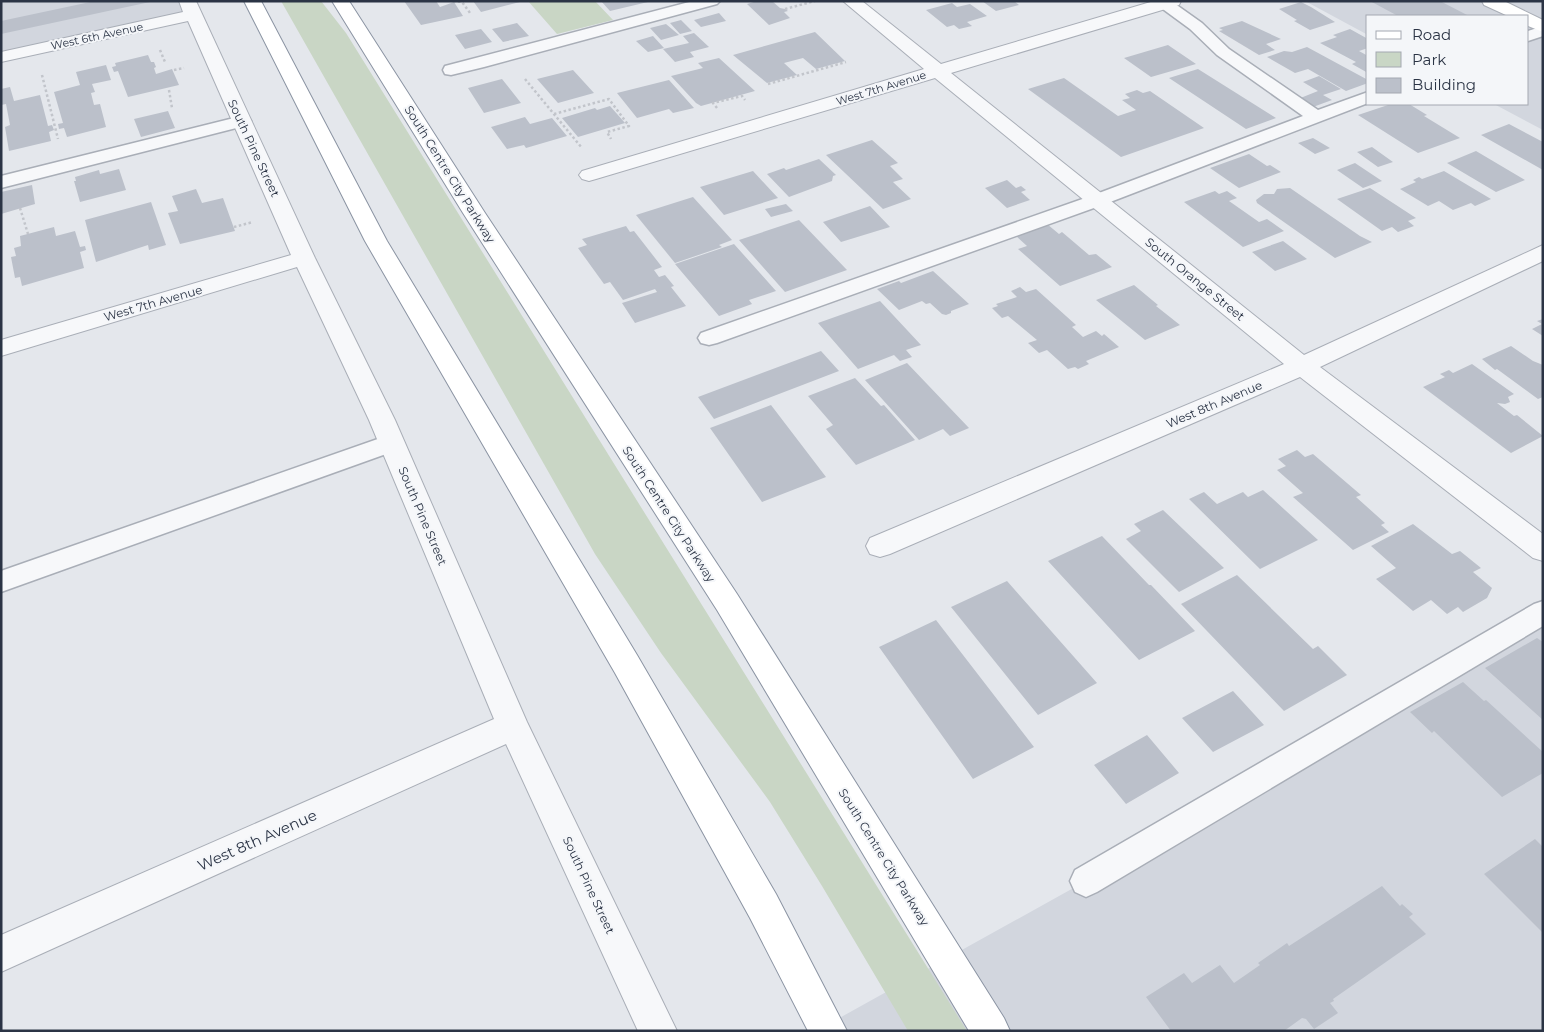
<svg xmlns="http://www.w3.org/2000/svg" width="1544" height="1032" viewBox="0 0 1544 1032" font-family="Montserrat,sans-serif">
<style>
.built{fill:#d2d6de}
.green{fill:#c9d6c5}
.building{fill:#bbc0ca}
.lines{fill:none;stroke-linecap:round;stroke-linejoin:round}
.lane-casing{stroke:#a9aeb7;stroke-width:3}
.street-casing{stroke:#a9aeb7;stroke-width:2}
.secondary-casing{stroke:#a9aeb7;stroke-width:2}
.highway-casing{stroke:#8b94a3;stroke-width:2}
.path{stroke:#c2c5cb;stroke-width:2.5;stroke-dasharray:2.5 2.5;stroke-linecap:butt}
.lane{fill:#f7f8fa;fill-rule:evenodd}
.street{fill:#f7f8fa;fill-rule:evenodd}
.secondary{fill:#fff;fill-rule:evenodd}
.highway{fill:#fff;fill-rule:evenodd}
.labels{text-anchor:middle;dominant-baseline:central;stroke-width:4;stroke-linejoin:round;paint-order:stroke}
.far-street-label{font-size:11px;fill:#2b3445;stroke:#f4f6f9}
.street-label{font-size:12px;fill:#2b3445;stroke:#f4f6f9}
.near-street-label{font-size:15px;fill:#2b3445;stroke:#f4f6f9}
</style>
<rect width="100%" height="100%" fill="#e4e7ec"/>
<path class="built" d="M1,1H187L193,15L1,57Z
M1305,1H1543V130L1494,104H1528V16H1368V35Z
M1543,604V1031H816L1086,881Z"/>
<path class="green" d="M281,1H321L346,33L967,1031H908L822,886L770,802L661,653L595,554Z
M528,1H595L613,20L557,34Z"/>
<path class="building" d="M95,1L150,2L1,34V21Z
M404,1H436L440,7L454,2L463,16L421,25Z
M473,1H520V2L481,12Z
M601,1H648V2L610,11Z
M757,1H772L780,8L785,9L788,11L784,12L790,18L769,25L747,4Z
M982,1H1014L1019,5L996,11Z
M1370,1H1440L1469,16H1398Z
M1301,2L1311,7L1335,22L1310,30L1294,21L1297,20L1279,9Z
M952,3L957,7L970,4L987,16L967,22L972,26L959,29L954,25L947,27L926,10Z
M719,13L726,21L701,27L694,20Z
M681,20L692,31L680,34L670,23Z
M1242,21L1281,39L1266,44L1275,50L1259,55L1219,31L1223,30L1219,28Z
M517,23L529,36L503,42L492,29Z
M666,24L679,35L661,40L650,28Z
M481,29L492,42L465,49L455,35Z
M1350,29L1368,39V48L1359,51L1368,56V73L1352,64L1356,62L1320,43L1337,37L1333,35Z
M815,32L845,61L816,69L803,58L784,63L797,75L767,83L733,55Z
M694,33L709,47L690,52L694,57L675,62L663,49L689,43L683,36Z
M653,36L664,48L648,52L636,41Z
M1168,45L1196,64L1151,77L1124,58Z
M1307,47L1368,80V83L1346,91L1308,69L1295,73L1267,57L1284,51L1292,52Z
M148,55L151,62H154L156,67L154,68L156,74L172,69L179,85L128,97L118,71L114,72L112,67L116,66L115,63Z
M719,58L755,91L701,106L696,103L671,76L703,68L698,63Z
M106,65L111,80L92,84L95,92L91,93L94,105L100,104L106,127L67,137L64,128L59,129L58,124L63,123L54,92L80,85L76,72Z
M1198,69L1276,118L1246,129L1169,78Z
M573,70L594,93L558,103L537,79Z
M1319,76L1341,89L1323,95L1332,100L1313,107L1298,99L1318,91L1303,82Z
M1064,78L1118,116L1136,110L1122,100L1130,98L1125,94L1137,90L1143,93L1150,91L1204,128L1121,157L1028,89Z
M502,79L521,103L484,113L468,88Z
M669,80L694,108L673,113L669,109L637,118L617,93Z
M10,87L14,101L40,95L48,126L52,125L54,130L49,132L51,141L9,151L5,127L10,125L6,104L1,105V89Z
M1391,104H1409L1427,115L1424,116L1460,138L1418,153L1358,115Z
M610,106L625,123L578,137L562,118L595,108L597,110Z
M168,111L175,128L141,137L134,119Z
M525,117L530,124L552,118L567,136L526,148L524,145L507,149L491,127Z
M1509,124L1543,142V170L1481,135Z
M1313,138L1330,148L1315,154L1298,143Z
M872,140L898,163L890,166L903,179L893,182L911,199L883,209L826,155Z
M1372,147L1393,162L1378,167L1357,152Z
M1476,151L1525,180L1496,192L1447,163Z
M1249,154L1267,166L1270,165L1281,172L1239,188L1210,168Z
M819,159L836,175L833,176L832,181L789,197L767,174L784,168L786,170Z
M1355,163L1382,181L1363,188L1337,170Z
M119,169L126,190L80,202L74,181H76L75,177L99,170L100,174Z
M753,171L778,198L724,215L700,187Z
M1444,171L1491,199L1475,206L1471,203L1453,210L1439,201L1428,206L1400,189L1416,182L1413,180L1419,177L1422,179Z
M1007,180L1016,188L1021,186L1026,190L1021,192L1030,200L1007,208L985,188Z
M32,185L35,204L1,214V192Z
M1290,188L1360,236L1372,242L1335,258L1257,203L1256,200L1264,194H1274L1277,189Z
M1370,188L1416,218L1408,221L1414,226L1398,232L1392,227L1382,231L1337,199Z
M196,189L202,203L223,198L235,231L180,244L168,213L178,211L172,196Z
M1215,191L1219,194L1227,191L1237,198L1229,201L1259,222L1267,219L1284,231L1243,247L1184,202Z
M693,197L732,240L719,245L722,247L675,263L636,215Z
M151,202L166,245L149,250L148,245L96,262L85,220Z
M786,204L793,211L771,217L765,209Z
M870,206L890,227L841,242L823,222Z
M799,220L847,270L785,292L739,240Z
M1047,224L1059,234L1062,232L1089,255L1096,254L1112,267L1060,286L1018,249L1027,246L1015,235Z
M626,226L630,232L634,231L662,267L654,270L659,277L665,275L674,286L671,287L686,306L635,323L622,303L657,292L655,289L623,300L610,282L604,284L578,248L587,245L582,239Z
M54,227L56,236L75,231L80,247L85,246L86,250L80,252L84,268L22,286L20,277L15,278L11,257L16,256L14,248L21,246L20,236Z
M1283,241L1307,259L1275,271L1252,252Z
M734,244L776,291L749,300L752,304L719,316L675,264Z
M933,271L969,304L951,311V313L946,315L942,314L930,303L926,304L922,301L899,310L877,289L899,281L901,283Z
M1134,285L1158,305L1156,306L1180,325L1145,340L1096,300Z
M1020,287L1026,292L1036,289L1076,325L1072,327L1083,337L1096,331L1102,336L1104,334L1119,347L1086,361L1089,364L1078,369L1075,367L1068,369L1047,350L1039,353L1028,343L1037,340L1008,316L1002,318L992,308L998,306L996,304L1017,297L1011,291Z
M880,301L921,345L906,350L912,357L900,361L894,355L858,369L818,323Z
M1543,319V336L1532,329L1542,324L1537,321Z
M1511,346L1533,361L1543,365V397L1538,399L1497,369L1495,370L1482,359Z
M821,351L839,371L714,419L698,397Z
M907,363L969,428L950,436L943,429L919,440L865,380Z
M1472,364L1514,394L1508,397L1510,402L1505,404L1497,403L1514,416L1517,415L1543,436L1511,453L1423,387L1445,377L1440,374L1449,370L1453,373Z
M855,378L881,406L884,405L915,440L856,465L826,429L833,425L808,396Z
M771,405L826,477L762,502L710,428Z
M1297,450L1305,457L1313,454L1361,495L1356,497L1385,523L1381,525L1389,532L1353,550L1293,497L1303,493L1277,470L1286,466L1278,459Z
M1263,490L1318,540L1260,569L1189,499L1204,492L1217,504L1243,492L1248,497Z
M1163,510L1224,568L1179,592L1126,539L1141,531L1134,524Z
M1413,524L1452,554L1460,551L1481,568L1473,572L1492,588L1487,598L1463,612L1458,607L1447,614L1431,600L1413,611L1376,579L1396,568L1371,546Z
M1102,536L1149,585H1151L1195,631L1139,660L1048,561Z
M1237,575L1313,649L1318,646L1347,675L1284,711L1181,604Z
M1007,581L1097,683L1038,715L951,607Z
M936,620L1034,747L973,779L879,647Z
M1537,638L1543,642V720L1485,668Z
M1463,682L1484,701L1486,700L1543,752V773L1502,797L1434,731L1432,733L1410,712Z
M1233,691L1264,725L1213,752L1182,718Z
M1147,735L1179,773L1126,804L1094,765Z
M1535,839L1543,847V933L1484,874Z
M1382,886L1400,906L1402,904L1413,914L1409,917L1426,934L1333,999L1334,1001L1330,1003L1338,1013L1314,1029L1306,1019L1302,1018L1284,1031H1171L1146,997L1184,973L1192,983L1220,965L1234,983L1260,965L1258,963L1287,943L1289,946Z"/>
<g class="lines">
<defs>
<path id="lane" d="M693,1H720L717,4L484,67L451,75L445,74L443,70L445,66Z
M1159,1H1171L1202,23L1229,49L1318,110L1368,92V103L1105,204L717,343L709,345L701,343L698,338L701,333L1091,196L1303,116L1217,55L1190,29L1160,7L1157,4Z
M1543,26V36L1528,41V31Z
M242,116L248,117L251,121L248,125L1,188V176Z
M392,434L400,437L404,443L400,449L1,592V571Z
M1543,601V626L1097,892L1086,897L1075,892L1070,881L1075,870L1534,604Z"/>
<path id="street" d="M179,1H196L315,258L395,420L527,722L677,1031H638L506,744L1,972V935L494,719L369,420L297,267L1,356V340L291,255L188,21L1,62V52L183,12Z
M843,1H862L941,64L1154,1H1181L1179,5L951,73L1304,355L1543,245V261L1320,367L1543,534V561L1533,558L1300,377L890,554L880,557L870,554L866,546L870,538L1284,364L935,78L596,179L589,181L582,179L579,175L582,171L924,69Z"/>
<path id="secondary" d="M1482,1H1504L1543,20V32L1528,26V16H1508L1484,5Z"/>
<path id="highway" d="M244,1H261L387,241L637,655L776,894L847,1031H808L750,918L615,673L365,241Z
M332,1H349L485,213L737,594L1004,1018L1010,1031H969L717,610L463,213Z"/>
</defs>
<use href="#lane" class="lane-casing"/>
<use href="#street" class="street-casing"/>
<use href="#secondary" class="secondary-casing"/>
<use href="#highway" class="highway-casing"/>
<path class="path" d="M453,1L462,2L470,13
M785,9L815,1
M160,50L165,62
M174,70L184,68
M42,75L58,139
M525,79L582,148
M768,84L846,62
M169,90L172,108
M717,108L713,103L742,96L745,100
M554,114L609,99L629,126L607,132L611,139
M20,208L28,234
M234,227L253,222"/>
<use href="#lane" class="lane"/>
<use href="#street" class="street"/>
<use href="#secondary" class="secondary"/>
<use href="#highway" class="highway"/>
</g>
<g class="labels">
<g class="far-street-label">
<text transform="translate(97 36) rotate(-12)">West 6th Avenue</text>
<text transform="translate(881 88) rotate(-17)">West 7th Avenue</text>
</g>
<g class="street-label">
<text transform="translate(254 148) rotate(65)">South Pine Street</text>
<text transform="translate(450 174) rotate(58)">South Centre City Parkway</text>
<text transform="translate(1195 279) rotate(39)">South Orange Street</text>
<text transform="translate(153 303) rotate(-16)">West 7th Avenue</text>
<text transform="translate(1214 404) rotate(-23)">West 8th Avenue</text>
<text transform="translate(669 514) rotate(57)">South Centre City Parkway</text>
<text transform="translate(423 516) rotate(67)">South Pine Street</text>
<text transform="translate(884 857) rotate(58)">South Centre City Parkway</text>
<text transform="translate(589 885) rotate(65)">South Pine Street</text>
</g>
<g class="near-street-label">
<text transform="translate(257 840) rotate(-24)">West 8th Avenue</text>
</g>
</g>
<rect width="1544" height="1032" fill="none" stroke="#2b3445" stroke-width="5"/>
<rect x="1366" y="15" width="162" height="90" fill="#f4f6f9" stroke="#a4a8b1"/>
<rect x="1376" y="31" width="25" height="8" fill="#ffffff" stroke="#a4a8b1"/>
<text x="1412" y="40" font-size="15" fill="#2b3445">Road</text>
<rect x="1376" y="52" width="25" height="15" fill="#c9d6c5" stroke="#a4a8b1"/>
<text x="1412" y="65" font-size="15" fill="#2b3445">Park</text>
<rect x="1376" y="78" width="25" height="15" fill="#bbc0ca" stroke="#a4a8b1"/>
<text x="1412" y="90" font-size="15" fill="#2b3445">Building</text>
</svg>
